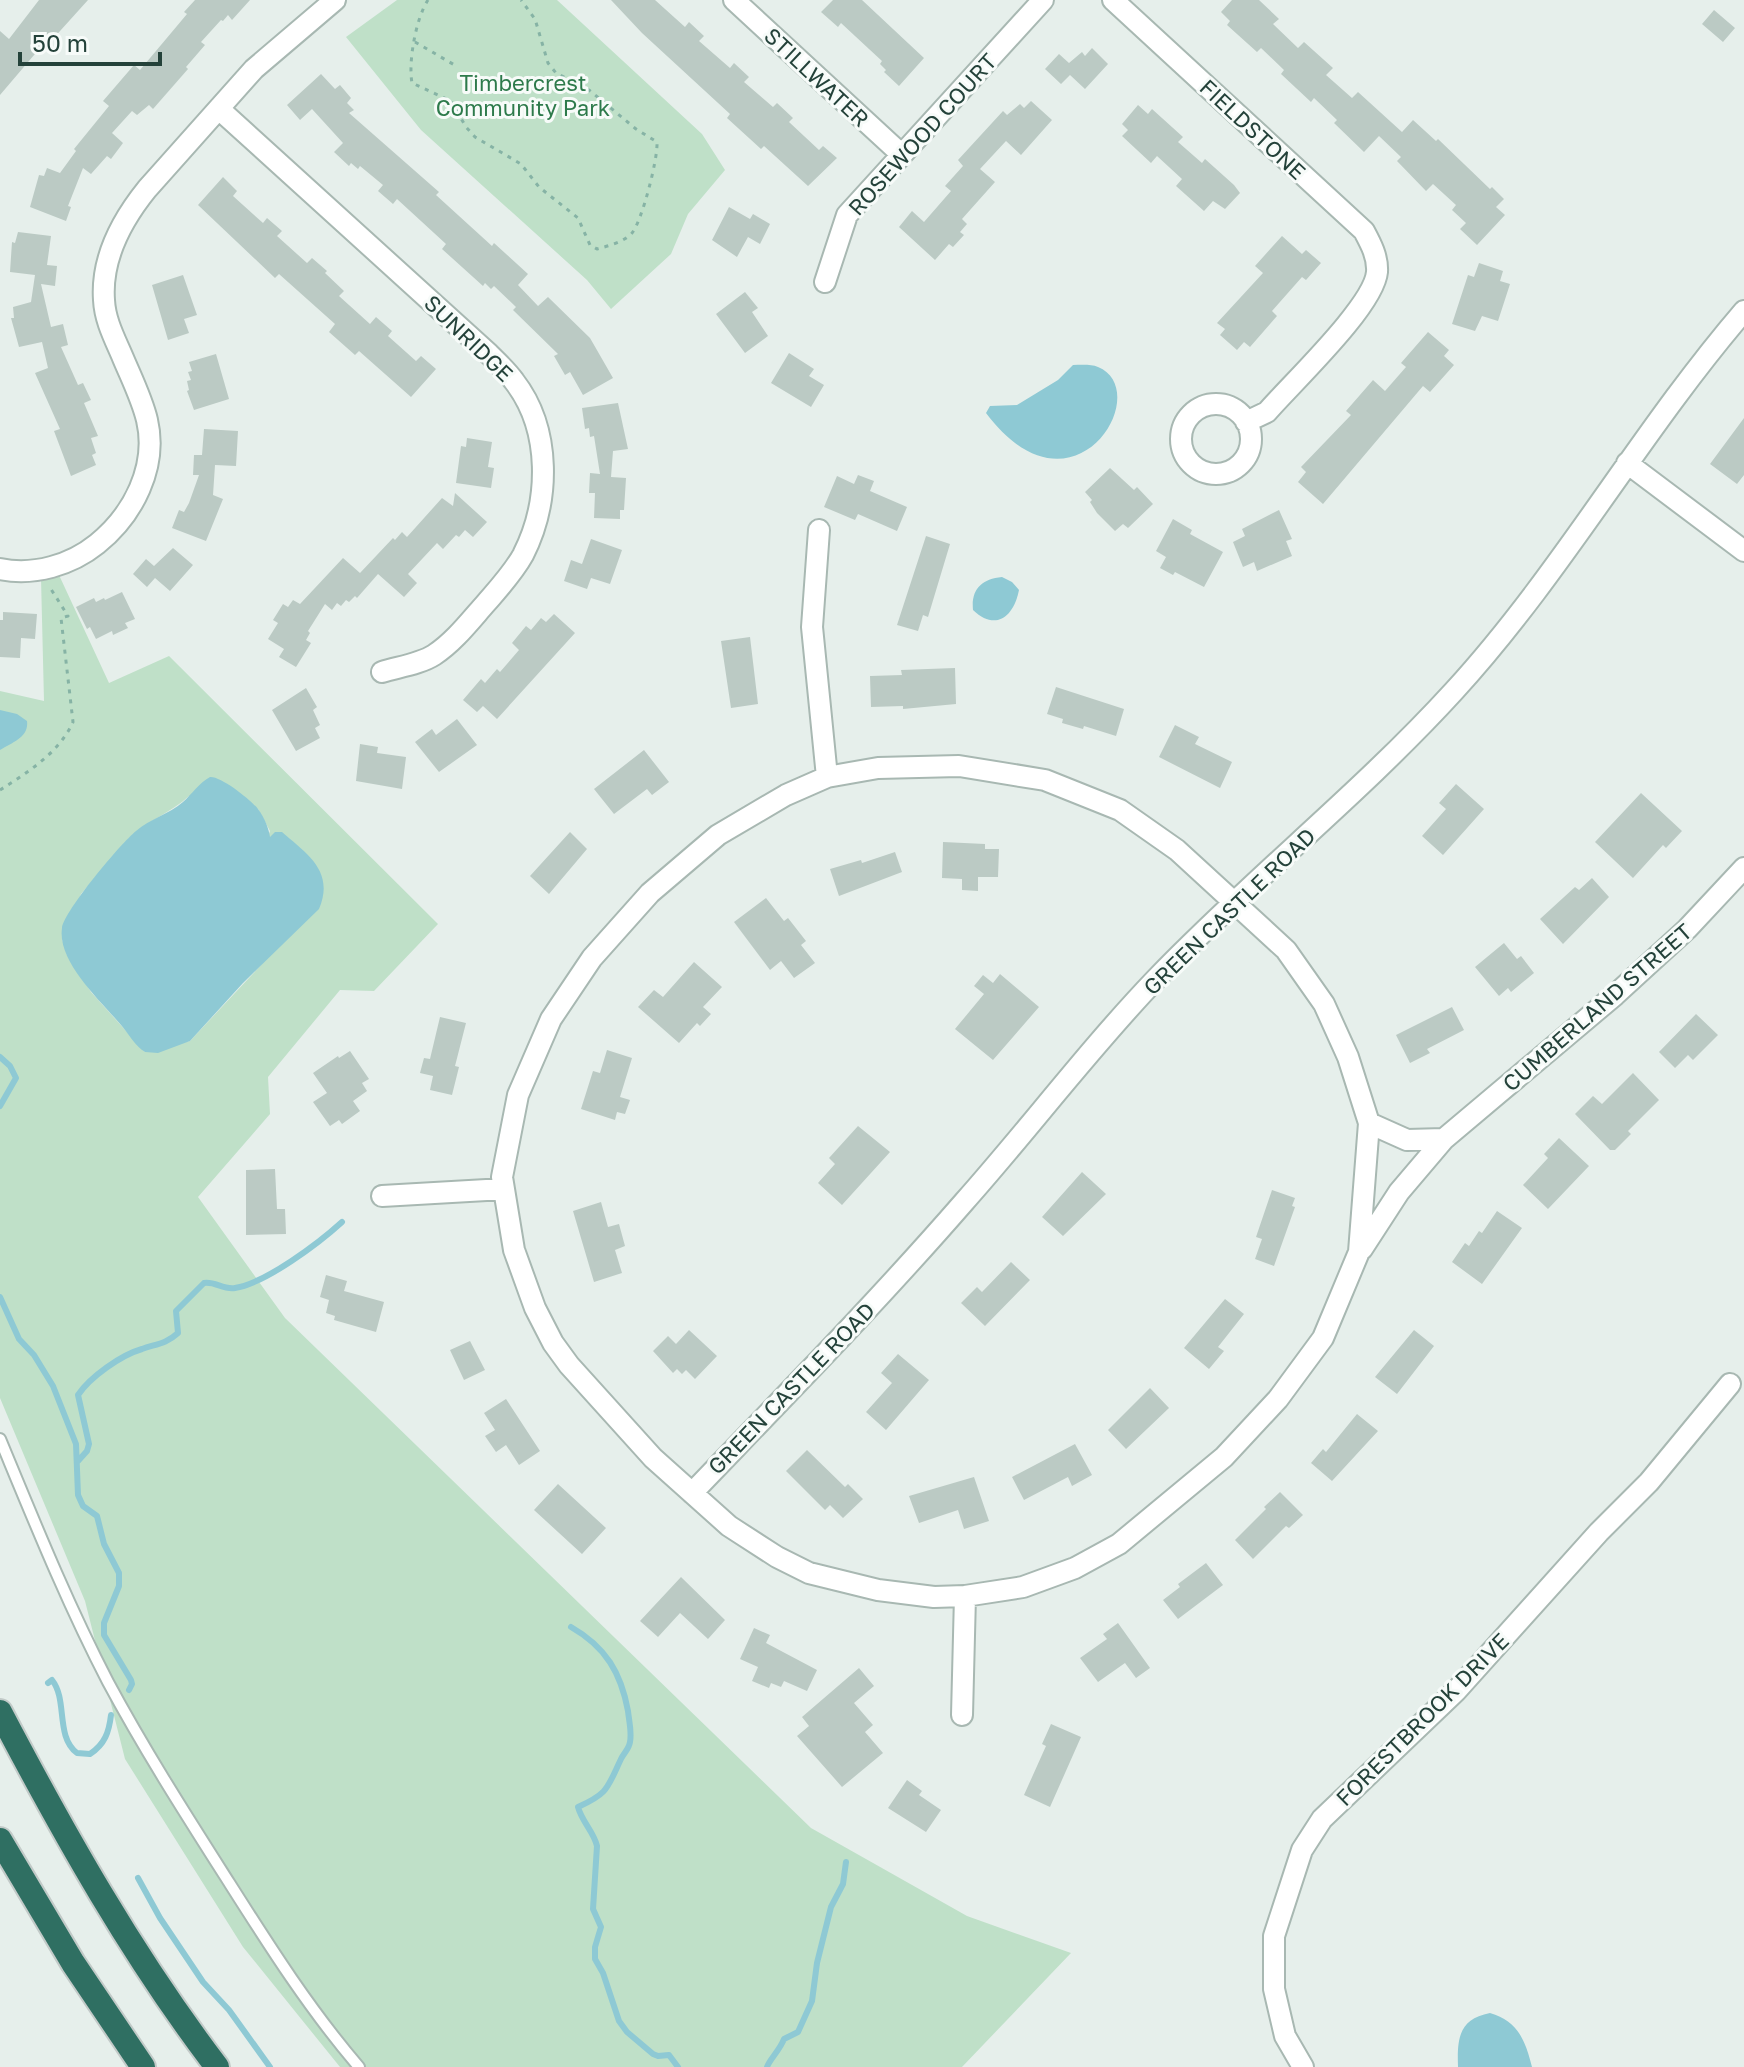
<svg xmlns="http://www.w3.org/2000/svg" width="1744" height="2067" viewBox="0 0 1744 2067" font-family="'Golos Text',sans-serif">
<style>
.green{fill:#bfe0c8;fill-rule:evenodd}
.water{fill:#8ec9d4}
.lines{fill:none;stroke-linecap:round;stroke-linejoin:round}
.stream{stroke:#8ec9d4;stroke-width:6}
.building{fill:#bbcac4}
.service-casing{stroke:#a8b8b2;stroke-width:14}
.minor-casing{stroke:#a8b8b2;stroke-width:24}
.motorway-casing{stroke:#c2cac8;stroke-width:28}
.path{stroke:#86b3a5;stroke-width:3;stroke-dasharray:4 6;stroke-linecap:butt}
.service{stroke:#fff;stroke-width:10}
.minor{stroke:#fff;stroke-width:20}
.motorway{stroke:#2f6f62;stroke-width:24}
.labels{text-anchor:middle;dominant-baseline:central;stroke-width:6;stroke-linejoin:round;paint-order:stroke}
.street-label{font-size:22px;fill:#24423a;stroke:#f7fbf9}
.park-label{font-size:22px;fill:#2d7a4b;stroke:#f7fbf9}
</style>
<rect width="100%" height="100%" fill="#e6efeb"/>
<path class="green" d="M397,0H557L702,134L725,170L688,214L671,254L611,309L587,280L421,130L346,37Z
M59,575L109,683L169,656L438,924L374,991L340,990L268,1077L270,1114L198,1197L285,1318L811,1828L967,1916L1071,1953L962,2067H340L243,1947L125,1759L85,1601L0,1398V691L44,701L41,578ZM189,796L258,809L270,831L268,836L271,838L262,964L190,1041L145,1052L91,992L67,955L62,939L81,894L128,839C146,821 171,813 189,796Z"/>
<path class="water" d="M1073,365C1081,365 1091,364 1098,367C1156,391 1073,529 986,413L990,406L1017,405L1058,380Z
M1002,577L1012,582L1019,590C1014,616 996,632 973,610C971,590 981,579 1002,577Z
M0,710L17,714L27,721C29,737 13,742 0,750Z
M210,777C221,776 251,800 258,809C265,818 269,830 270,837L275,832H282C307,854 335,871 319,909L243,983L190,1041L158,1053L145,1052C135,1046 129,1034 121,1025C101,1001 57,962 62,928C64,911 121,843 136,831C150,819 169,814 183,802C192,794 199,783 210,777Z
M1490,2013C1518,2021 1525,2040 1532,2067H1458C1457,2038 1459,2019 1490,2013Z"/>
<g class="lines">
<path class="stream" d="M0,1057L10,1066L16,1078L0,1106
M0,1297L19,1339L34,1355L53,1386L76,1444L78,1495L83,1506L97,1516L104,1544L119,1573V1586L104,1623V1635L131,1680L132,1684L129,1690
M78,1461L87,1451L89,1444L78,1395C90,1377 121,1355 142,1349C156,1344 166,1344 178,1333L176,1311L204,1283C215,1281 223,1290 235,1288C266,1283 319,1243 342,1222
M571,1627C606,1647 621,1673 628,1711C629,1721 632,1732 630,1742C629,1749 624,1753 621,1759C607,1788 609,1793 578,1807C582,1822 594,1832 597,1846L593,1909L601,1927L595,1947V1959L603,1973L619,2021L627,2032L653,2054L658,2056L669,2055L678,2067
M48,1683L52,1680C68,1700 55,1736 77,1753L90,1754C105,1744 109,1732 111,1715
M138,1878L160,1918L203,1982L229,2010L270,2067
M767,2067C769,2060 780,2050 784,2039L798,2032L812,2001L817,1963L831,1907L843,1884L846,1862"/>
</g>
<path class="building" d="M39,0H88L42,51L40,48L0,95V31L9,39Z
M195,0H250L232,20L228,15L223,21L221,20L201,42L205,45L186,67L188,69L153,109L149,105L137,115L132,111L112,133L123,143L111,159L107,156L91,174L83,168L68,206L71,207L66,221L30,207L39,175L44,176L47,168L60,173L76,151L74,149L109,106L103,101L134,65L140,70L187,14L184,12Z
M611,0H655L685,27L689,22L704,36L699,41L730,68L734,63L749,77L744,82L773,107L777,103L793,118L789,122L819,150L823,146L837,158L808,186L764,146L761,149L727,118L730,114L642,33Z
M833,0H862L924,58L899,86L884,72L886,70L880,64L882,61L869,49L841,23L838,27L821,12Z
M1232,0H1259L1279,19L1273,24L1298,48L1304,42L1333,68L1326,75L1352,98L1358,92L1402,132L1413,120L1436,141L1438,139L1490,189L1492,187L1504,199L1496,207L1505,215L1477,245L1460,229L1466,223L1452,210L1456,205L1433,184L1426,191L1397,161L1401,157L1379,136L1364,152L1334,123L1337,120L1314,98L1311,102L1281,74L1284,70L1261,48L1257,52L1227,25L1230,21L1221,12Z
M1714,10L1735,28L1723,42L1702,24Z
M1092,48L1108,64L1085,89L1070,75L1061,84L1045,69L1059,54L1069,63L1082,52L1085,56Z
M321,74L335,89L340,85L351,98L347,103L354,110L349,113L439,192L436,195L492,246L494,243L528,274L518,285L538,306L548,297L590,338L613,378L583,395L570,372L565,375L554,356L558,354L513,310L516,307L494,286L491,289L485,283L483,286L442,249L446,244L397,199L393,204L378,191L383,185L360,166L358,169L351,163L349,166L334,152L343,143L312,109L300,120L287,105Z
M1031,101L1052,120L1021,155L1006,141L980,169L995,182L962,219L967,224L960,232L964,235L953,247L949,244L935,260L899,227L912,211L924,222L951,191L945,186L963,166L958,160L1003,111L1007,115L1020,104L1024,108Z
M1138,105L1148,114L1152,109L1183,137L1178,142L1202,163L1205,159L1234,185L1240,193L1225,209L1213,201L1204,211L1176,186L1182,179L1157,156L1151,163L1122,136L1128,130L1122,124Z
M223,177L237,191L233,196L263,223L267,218L282,231L277,236L307,263L312,258L327,271L325,273L344,291L339,296L370,324L376,317L392,331L388,336L416,361L421,356L436,369L411,397L359,351L355,355L329,332L335,324L279,274L275,278L198,205Z
M729,207L750,219L753,214L770,224L760,244L748,237L737,257L712,240Z
M18,232L51,236L47,265L57,266L55,286L41,284L51,327L63,324L68,345L61,347L78,385L83,383L91,400L84,403L98,436L91,438L96,453L92,455L96,465L71,476L54,431L60,429L35,373L48,368L42,342L19,347L11,318H14L13,307L31,302L35,275L10,272L12,242L15,243Z
M1282,236L1302,254L1306,250L1321,263L1306,280L1302,277L1272,311L1277,316L1250,347L1244,342L1237,350L1220,335L1225,329L1217,323L1263,273L1255,266Z
M1479,263L1503,271L1500,281L1510,284L1498,321L1482,316L1475,331L1452,324L1468,275L1474,277Z
M183,275L197,315L184,319L189,333L168,340L152,285Z
M745,292L758,308L752,312L768,336L745,353L716,314Z
M1428,332L1449,350L1444,356L1454,365L1430,392L1423,386L1323,504L1298,482L1306,472L1301,467L1351,415L1346,411L1373,380L1385,391L1406,367L1401,363Z
M789,353L814,369L809,376L824,385L811,407L771,383Z
M216,354L229,399L194,410L187,391L189,390L187,381L191,380L188,372L192,371L189,362Z
M618,403L628,449L613,451L611,477L626,478L624,510H620V519L594,518L595,493H589L590,473L600,474L594,436L590,437L589,428L585,429L582,408Z
M1744,418V475L1737,484L1710,464Z
M204,429L238,431L236,466L215,465L213,495L223,499L206,541L172,528L179,510L184,512L189,503L199,475H193L194,455H202Z
M467,438L492,442L488,467L494,468L491,488L456,483L461,446L466,447Z
M1110,468L1134,490L1137,487L1153,504L1128,528L1123,524L1115,531L1097,513L1090,502L1092,500L1085,492Z
M858,475L874,481L870,491L907,507L897,531L858,514L855,520L824,507L837,476L854,484Z
M455,493L487,522L473,537L465,530L459,537L456,535L443,549L437,543L408,574L417,583L404,597L378,574L357,598L355,596L349,602L346,600L341,606L337,603L332,610L325,604L308,631L310,633L306,640L311,643L296,667L279,657L284,649L268,639L278,623L273,620L283,604L288,607L293,600L300,604L343,558L360,573L393,538L395,540L402,532L407,537L442,498L453,506Z
M1279,510L1292,539L1286,541L1292,556L1257,571L1254,562L1243,567L1233,542L1245,536L1242,529Z
M1173,519L1192,530L1190,534L1223,552L1204,587L1175,572L1173,575L1160,568L1166,557L1156,551Z
M926,536L950,544L928,617L923,615L918,631L897,625Z
M591,539L622,550L610,584L591,578L587,589L564,581L571,560L582,564Z
M173,548L193,565L170,591L155,578L147,587L133,574L146,559L154,566Z
M122,592L135,619L125,623L128,628L113,635L112,631L96,639L90,627L87,629L76,607L94,598L96,602L104,598L105,600Z
M3,612L37,614L35,639L21,638L20,658L0,657V620H3Z
M554,614L575,633L497,719L483,706L477,712L463,700L481,679L485,683L497,669L500,672L519,650L512,643L526,626L531,630L541,618L546,622Z
M750,637L758,704L731,708L721,641Z
M955,668L956,704L903,709V706L871,707L870,676L902,675L901,670Z
M1056,687L1124,709L1116,736L1084,726L1083,729L1062,723L1063,719L1047,714Z
M306,688L317,707L313,710L320,725L315,728L320,738L296,751L272,710Z
M457,719L477,745L439,772L415,742L432,729L436,735Z
M1175,725L1199,737L1195,744L1232,762L1220,788L1159,757Z
M360,744L378,747L377,753L406,757L402,789L356,781Z
M644,750L669,782L652,795L647,789L614,814L594,789Z
M1456,784L1484,809L1443,855L1422,836L1446,809L1439,803Z
M1641,793L1682,831L1666,848L1663,845L1633,878L1595,842Z
M570,832L587,849L549,894L530,876Z
M943,842L985,844V849H999L998,877H978V891L962,890V879L942,878Z
M895,852L902,872L839,896L830,869L861,860L862,863Z
M1592,878L1609,897L1563,944L1540,919L1575,887L1579,890Z
M766,898L784,921L788,918L806,941L801,945L815,963L794,978L781,961L770,970L734,922Z
M1504,943L1517,959L1521,956L1534,973L1511,992L1508,988L1499,996L1475,967Z
M694,962L722,987L703,1007L711,1014L700,1026L697,1023L679,1043L638,1007L654,990L663,997Z
M1000,974L1039,1007L993,1060L955,1029L984,994L974,986L983,975L993,983Z
M1452,1007L1464,1030L1427,1049L1430,1053L1410,1063L1396,1035Z
M1696,1014L1718,1035L1693,1060L1688,1055L1675,1068L1659,1052Z
M440,1017L466,1023L455,1066L459,1067L452,1095L430,1090L433,1076L420,1073L424,1058L430,1059Z
M607,1050L632,1058L620,1097L630,1100L625,1114L617,1112L615,1120L581,1109L593,1071L600,1073Z
M350,1051L369,1079L362,1083L367,1091L353,1101L360,1111L342,1124L339,1120L330,1126L313,1102L327,1093L313,1073L338,1056L339,1058Z
M1633,1073L1659,1100L1628,1131L1631,1134L1615,1150H1610L1575,1114L1593,1096L1602,1104Z
M858,1126L890,1152L842,1205L818,1183L835,1164L829,1158Z
M1559,1138L1589,1166L1548,1209L1523,1185L1548,1158L1544,1154Z
M275,1169L277,1209H285L286,1234L246,1235V1170Z
M1082,1172L1106,1194L1063,1236L1042,1217Z
M1272,1190L1295,1198L1292,1206L1295,1207L1274,1266L1255,1259L1262,1239L1256,1237Z
M601,1202L608,1227L619,1224L625,1246L615,1250L622,1273L594,1282L573,1211Z
M1497,1211L1522,1228L1482,1284L1452,1262L1465,1243L1469,1246L1479,1231L1482,1233Z
M1011,1262L1030,1280L985,1326L961,1303L977,1287L982,1292Z
M326,1275L347,1281L344,1291L384,1302L376,1332L334,1320L335,1316L326,1313L329,1300L320,1297Z
M1225,1299L1244,1314L1218,1347L1224,1351L1209,1369L1184,1348Z
M689,1330L717,1356L695,1379L686,1370L682,1374L677,1369L673,1373L653,1351L668,1336L676,1344Z
M1414,1330L1434,1346L1397,1394L1375,1377Z
M470,1341L485,1370L464,1380L450,1350Z
M898,1354L929,1380L886,1430L866,1412L892,1383L881,1373Z
M1150,1388L1169,1408L1126,1449L1108,1430Z
M506,1399L540,1451L519,1465L506,1445L496,1452L485,1436L495,1430L484,1413Z
M1357,1414L1378,1431L1332,1481L1311,1463L1323,1449L1326,1452Z
M1075,1444L1092,1475L1072,1486L1068,1477L1024,1500L1012,1477Z
M807,1450L845,1487L848,1484L863,1499L843,1518L830,1505L825,1510L786,1471Z
M974,1477L989,1521L964,1529L958,1510L919,1523L909,1496Z
M558,1484L606,1528L582,1554L534,1510Z
M1280,1492L1303,1515L1289,1528L1286,1526L1253,1559L1235,1540L1266,1509L1264,1507Z
M1206,1563L1223,1585L1178,1619L1163,1600L1180,1587L1178,1584Z
M681,1577L725,1620L708,1639L680,1613L658,1637L640,1621Z
M1118,1623L1150,1668L1136,1678L1125,1663L1098,1682L1080,1658L1107,1639L1103,1634Z
M754,1628L770,1635L766,1643L817,1670L807,1691L784,1681L781,1687L771,1683L769,1688L752,1681L758,1667L740,1659Z
M859,1668L874,1686L854,1703L873,1725L865,1732L883,1753L842,1787L797,1736L809,1726L802,1717Z
M1051,1724L1081,1737L1050,1807L1024,1795L1046,1746L1042,1744Z
M907,1780L922,1791L919,1795L941,1810L926,1832L888,1808Z"/>
<g class="lines">
<defs>
<path id="service" d="M0,1439C34,1521 67,1603 108,1682C145,1751 188,1818 230,1884C270,1947 310,2010 359,2067"/>
<path id="minor" d="M734,0L901,154
M1113,0L1364,231C1371,244 1378,257 1377,272C1374,306 1292,383 1267,412L1246,422
M219,109L489,354C498,363 507,371 514,381C552,430 550,502 523,555C513,573 499,588 486,603C470,621 454,642 434,655C420,664 398,667 382,672
M825,282L847,215L1043,0
M1181 439a35 35 0 1 1 70 0a35 35 0 1 1-70 0Z
M1627,463L1744,551
M819,530L812,627L827,777
M0,569C34,576 71,565 97,544C133,515 158,467 147,420C142,399 131,377 123,358C115,339 105,321 104,300C101,258 122,220 147,189L254,69L335,0
M959,766L1045,780L1120,810L1177,850L1286,950L1324,1004L1348,1057L1369,1123L1359,1252L1323,1338L1278,1399L1224,1457L1119,1544L1075,1568L1023,1587L965,1596L934,1597L878,1590L809,1573L777,1557L729,1526L653,1458L569,1365L553,1343L535,1308L514,1250L502,1177L518,1095L551,1019L592,958L650,893L718,835L786,795L827,777L878,768Z
M1369,1123L1407,1140L1444,1139
M382,1196L504,1189
M1362,1249L1399,1192L1444,1139L1615,995L1687,929L1744,868
M692,1493C784,1397 877,1302 964,1202C1029,1129 1088,1050 1156,979C1252,879 1361,793 1454,691C1562,573 1640,432 1744,311
M962,1715L965,1596
M1303,2067L1285,2036L1274,1989V1936L1302,1850L1322,1819L1456,1691L1599,1532L1649,1482L1730,1384"/>
<path id="motorway" d="M0,1712C64,1834 133,1957 217,2067
M0,1840L73,1963L143,2067"/>
</defs>
<use href="#service" class="service-casing"/>
<use href="#minor" class="minor-casing"/>
<use href="#motorway" class="motorway-casing"/>
<path class="path" d="M428,0C416,18 408,62 412,83L451,101L466,127L475,137L521,164L539,187L578,218L590,245L597,249C608,246 624,242 632,233C642,221 658,159 657,142L636,129L589,90L556,73L548,63L535,19L521,0
M415,42L458,67
M0,790C28,772 59,753 73,722L61,618L68,616L49,586"/>
<use href="#service" class="service"/>
<use href="#minor" class="minor"/>
<use href="#motorway" class="motorway"/>
</g>
<g class="labels">
<g class="street-label">
<text transform="translate(817 77) rotate(43)">STILLWATER</text>
<text transform="translate(1253 129) rotate(43)">FIELDSTONE</text>
<text transform="translate(922 134) rotate(-48)">ROSEWOOD COURT</text>
<text transform="translate(469 338) rotate(44)">SUNRIDGE</text>
<text transform="translate(1229 911) rotate(-44)">GREEN CASTLE ROAD</text>
<text transform="translate(1597 1007) rotate(-41)">CUMBERLAND STREET</text>
<text transform="translate(791 1388) rotate(-46)">GREEN CASTLE ROAD</text>
<text transform="translate(1422 1719) rotate(-45)">FORESTBROOK DRIVE</text>
</g>
<g class="park-label">
<text x="523" y="82">Timbercrest<tspan x="523" dy="25">Community Park</tspan></text>
</g>
</g>
<path d="M20 52v12h140v-12" fill="none" stroke="#24423a" stroke-width="4"/>
<text x="32" y="52" font-size="24" fill="#24423a" stroke="#f7fbf9" stroke-width="6" paint-order="stroke">50 m</text>
</svg>
